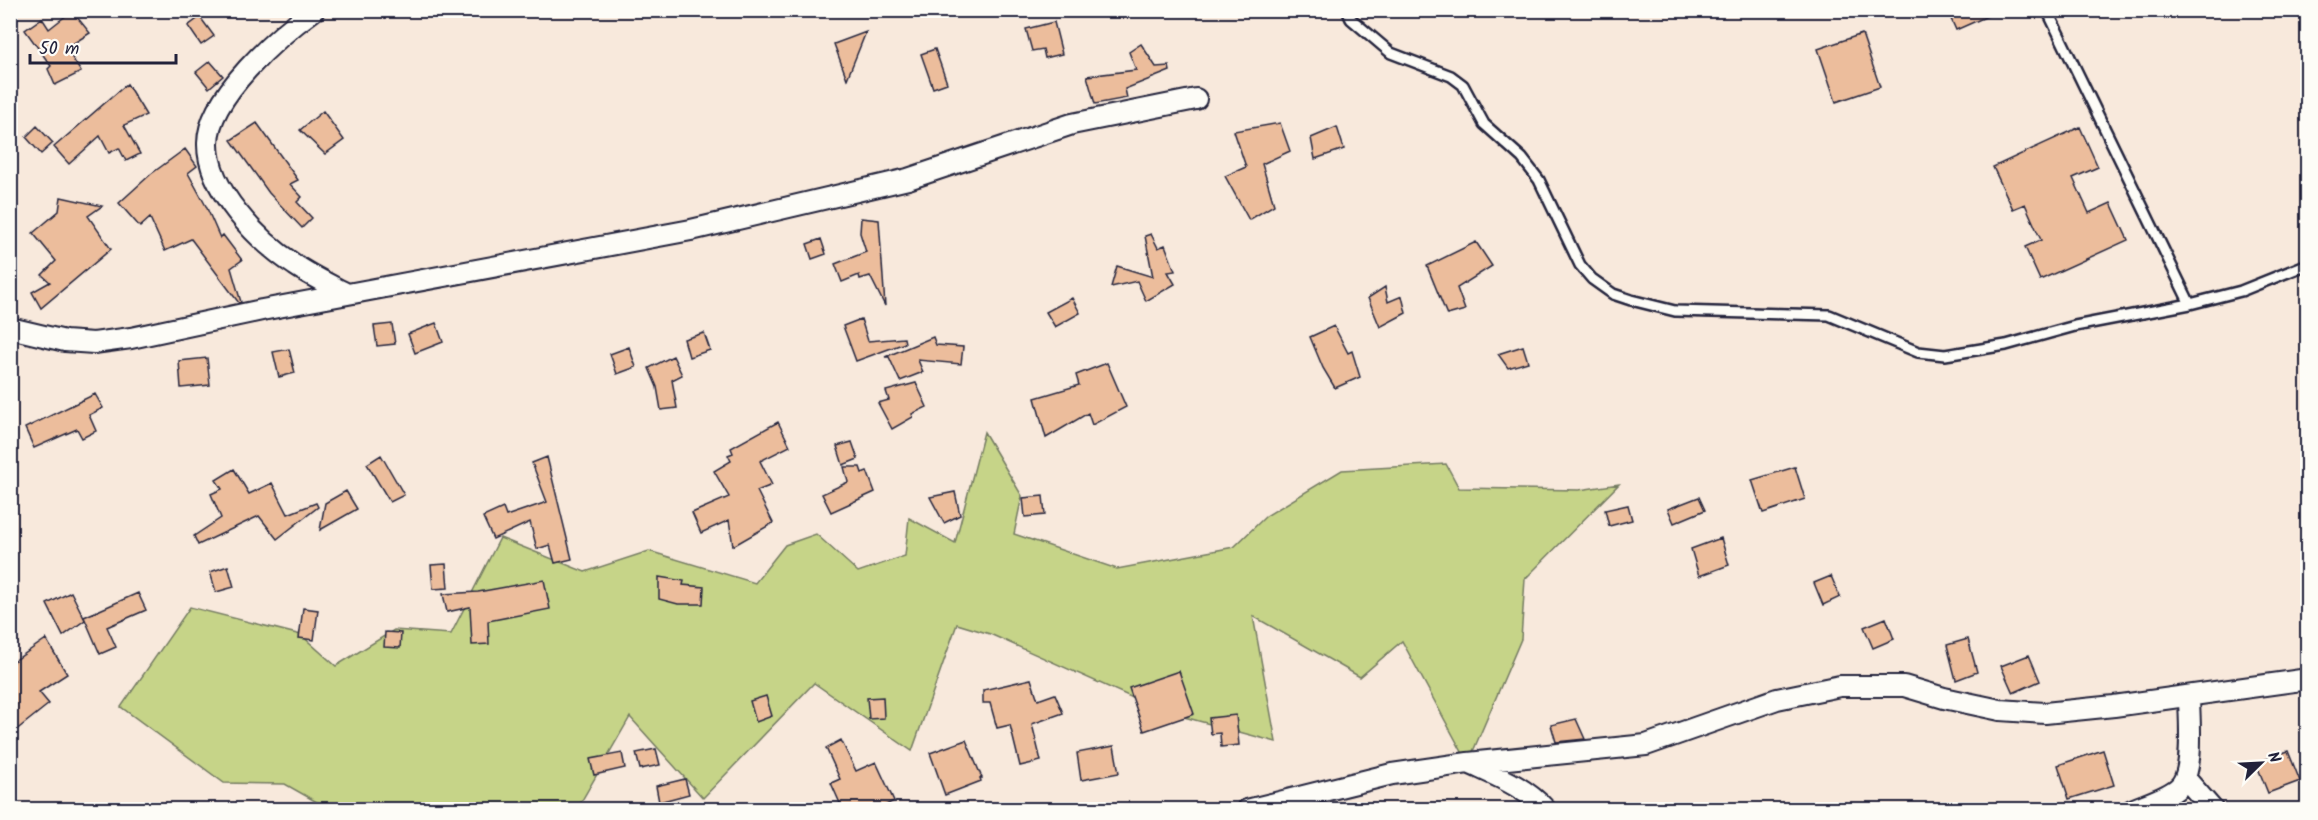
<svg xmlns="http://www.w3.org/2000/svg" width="2318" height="820" viewBox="0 0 2318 820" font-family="Kalam,sans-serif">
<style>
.green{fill:#c6d488;stroke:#747b62;stroke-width:1.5}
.building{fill:#ecbd9c;stroke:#22223b;stroke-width:1.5}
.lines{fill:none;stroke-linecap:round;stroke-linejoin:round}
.lane-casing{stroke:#22223b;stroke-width:14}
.street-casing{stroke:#22223b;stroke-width:24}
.lane{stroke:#fdfcf7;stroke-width:9}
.street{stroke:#fdfcf7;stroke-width:20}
</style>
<rect width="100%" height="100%" fill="#f8e9dc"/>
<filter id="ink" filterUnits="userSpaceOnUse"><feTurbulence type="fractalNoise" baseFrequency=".0167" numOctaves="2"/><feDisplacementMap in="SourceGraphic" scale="12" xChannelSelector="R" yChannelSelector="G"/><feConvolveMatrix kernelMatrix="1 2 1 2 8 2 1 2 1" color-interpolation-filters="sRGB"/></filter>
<g filter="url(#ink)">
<path class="green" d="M984,432L1022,496L1014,534L1117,569L1234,547L1266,516L1342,470L1446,464L1459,488L1579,490L1619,484L1525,579L1521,639L1468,763L1402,641L1360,677L1253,616L1276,742L1162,711L990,634L957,624L912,751L814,683L703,798L630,717L577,809L466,810L463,808L461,810L329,809L285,784L224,783L121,707L190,607L301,635L336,666L394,630L451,634L500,538L585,572L649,551L755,583L785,545L816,534L858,572L905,556L909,518L955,543Z"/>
<path class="building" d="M1947,10H2001L1956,30Z
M72,11L90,33L66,48L81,72L55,85L48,69L51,66L25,30L42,18L49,29Z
M200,17L214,36L201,45L188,26Z
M1054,22L1062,54L1045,58L1043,49L1032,51L1026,29Z
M866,32L847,79L834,44Z
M1862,34L1880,87L1836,102L1818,49Z
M1141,44L1156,67L1169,66L1170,71L1125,89L1127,98L1095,104L1087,76L1136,70L1129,52Z
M935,49L947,83L933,88L921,54Z
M210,61L223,76L209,88L196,72Z
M127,84L146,115L124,125L140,154L126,161L119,148L109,153L100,136L69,164L54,147Z
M323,111L344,140L325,154L300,130Z
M257,123L298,180L290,184L302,197L297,202L312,218L302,228L269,193L231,140Z
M1280,123L1290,151L1262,164L1274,205L1249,220L1225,176L1246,167L1234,131Z
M37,126L53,143L41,154L26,137Z
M1337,127L1344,149L1315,159L1311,138Z
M2080,127L2098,167L2073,178L2089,213L2111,203L2128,240L2040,280L2025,247L2041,240L2025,204L2013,209L1993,167Z
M185,149L197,166L188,173L206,206L220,238L223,235L242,260L231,268L241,302L239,303L191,239L165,251L150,218L140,227L119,203L151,174Z
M61,197L102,206L88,216L111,249L41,308L32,292L50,282L42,275L56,261L33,233L59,211Z
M861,218L879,220L885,306L870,276L860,279L859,275L842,282L835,264L866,252L860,233Z
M1151,234L1158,248L1165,245L1175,271L1168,272L1175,284L1146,301L1137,281L1111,287L1117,266L1153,277L1145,236Z
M821,239L826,254L812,259L807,244Z
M1476,242L1492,266L1457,288L1465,310L1447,315L1427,266Z
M1385,287L1388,302L1402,296L1406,313L1380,327L1368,298Z
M1072,298L1080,313L1055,327L1046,312Z
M861,319L868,341L904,338L905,343L856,361L843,326Z
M436,323L443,342L415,353L408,334Z
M392,324L395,344L377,346L374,326Z
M1334,326L1348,353L1352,351L1360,377L1335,388L1323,368L1310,337Z
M704,333L710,350L689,357L684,339Z
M933,337L936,345L963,347L961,364L918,360L923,372L900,381L889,357H885Z
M1523,346L1528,362L1508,368L1498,354Z
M629,347L636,367L617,374L610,354Z
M289,349L295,373L279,377L273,352Z
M673,356L682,375L672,380L677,408L661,410L657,387L649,368Z
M207,358L210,385L181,388L179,361Z
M1107,363L1126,407L1092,425L1088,413L1046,438L1035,398L1079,385L1076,375Z
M916,383L927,407L912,414L913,417L892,429L878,403L889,400L886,391Z
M95,394L103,408L89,415L96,431L82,438L77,429L34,448L25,428Z
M778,422L790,446L760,461L772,485L757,491L773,523L733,546L729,520L701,533L692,513L729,497L714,471L731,461L728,455L733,453L731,448Z
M852,442L858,459L843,465L837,446Z
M381,455L404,495L390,502L367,464Z
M547,457L572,559L555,563L550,545L537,549L530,522L493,539L483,517L503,508L506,516L547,502L532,463Z
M844,467H860L862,473L867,471L875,492L831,512L822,494L848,482Z
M1795,467L1805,499L1763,513L1752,480Z
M234,469L249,494L272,483L288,514L316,503L318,507L277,539L259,516L198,545L194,536L221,518L211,494L222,489L216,480Z
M346,491L357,509L320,530L325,503Z
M955,492L960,515L944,523L930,497Z
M1043,496L1045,515L1025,517L1023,498Z
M1699,497L1705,510L1674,523L1668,509Z
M1628,505L1632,520L1609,526L1605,510Z
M1721,538L1729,565L1699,576L1691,549Z
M446,564L448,588L433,589L431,565Z
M228,566L234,587L216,592L210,572Z
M1831,576L1840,597L1823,605L1814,583Z
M659,577L684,581L683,585L704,587L703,604H678L659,599Z
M544,580L550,609L488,621L489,644L472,645L470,607L447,612L443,594L478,592Z
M71,592L85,620L63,636L47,604Z
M138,593L146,610L107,627L116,647L100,654L84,617Z
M303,608L318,610L314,640L299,638Z
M1886,618L1894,639L1873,648L1864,627Z
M385,632L401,633L400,648L384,647Z
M46,639L67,674L39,692L49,704L10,735V664Z
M1968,639L1977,672L1956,680L1947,645Z
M2029,655L2040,681L2013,693L2001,666Z
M1179,671L1194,714L1144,731L1129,688Z
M1031,679L1038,700L1055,694L1063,713L1032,724L1041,761L1020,766L1010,725L997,728L990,703H983V690Z
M766,696L772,716L756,722L750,701Z
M883,697L884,718L869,719L867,698Z
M1236,715L1239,745L1221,747L1220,733L1211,734L1209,718Z
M1576,719L1585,739L1556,742L1551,725Z
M841,740L856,771L876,762L894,801L876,810H843L831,783L840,779L826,748Z
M966,740L982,778H980L981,781L945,795L930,753Z
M1114,746L1119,773L1081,780L1077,753Z
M656,749L660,765L640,769L636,753Z
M2103,750L2114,785L2069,799L2058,765Z
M2288,751L2300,781L2268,793L2256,763Z
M622,753L625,768L594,775L590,759Z
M685,779L689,794L659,802L656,786Z"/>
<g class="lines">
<defs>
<path id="lane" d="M1347,10L1351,19L1391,53L1451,76L1463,85L1484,124L1522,158L1539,180L1580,265L1592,279L1613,294L1631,300L1675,311L1829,315L1918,352L1945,355L2006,345L2075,326L2190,304L2241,291L2308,264
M2047,10L2190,304"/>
<path id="street" d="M314,10C279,35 208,97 208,143C207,189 258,241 295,265C311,276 330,285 347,294
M10,328L65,341L94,343L131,338L262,310L691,230L908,179L1072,124L1196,99
M1471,764C1499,777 1525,787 1546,810
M2185,778L2213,810
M1247,810L1392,774L1468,763L1646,745L1777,699L1840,686H1904L1944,698L2000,710L2045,713L2114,706L2308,679
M2132,810C2145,804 2169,797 2179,787C2195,772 2189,717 2189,696"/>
</defs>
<use href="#lane" class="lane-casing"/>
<use href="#street" class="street-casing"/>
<use href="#lane" class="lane"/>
<use href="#street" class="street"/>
</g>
</g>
<rect width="2318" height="820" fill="none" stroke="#fdfcf7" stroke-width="36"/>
<rect x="18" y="18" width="2282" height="784" fill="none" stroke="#22223b" stroke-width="2" filter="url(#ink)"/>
<g transform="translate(2261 763) rotate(66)" stroke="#fdfcf7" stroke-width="4.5" paint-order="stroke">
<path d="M0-4.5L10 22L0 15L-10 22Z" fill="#22223b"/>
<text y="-9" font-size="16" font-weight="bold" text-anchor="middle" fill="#22223b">N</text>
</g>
<path d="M30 54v9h146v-9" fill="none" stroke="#22223b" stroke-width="3"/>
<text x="39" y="54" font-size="18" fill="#22223b" stroke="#fdfcf7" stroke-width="4.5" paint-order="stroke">50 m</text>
</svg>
